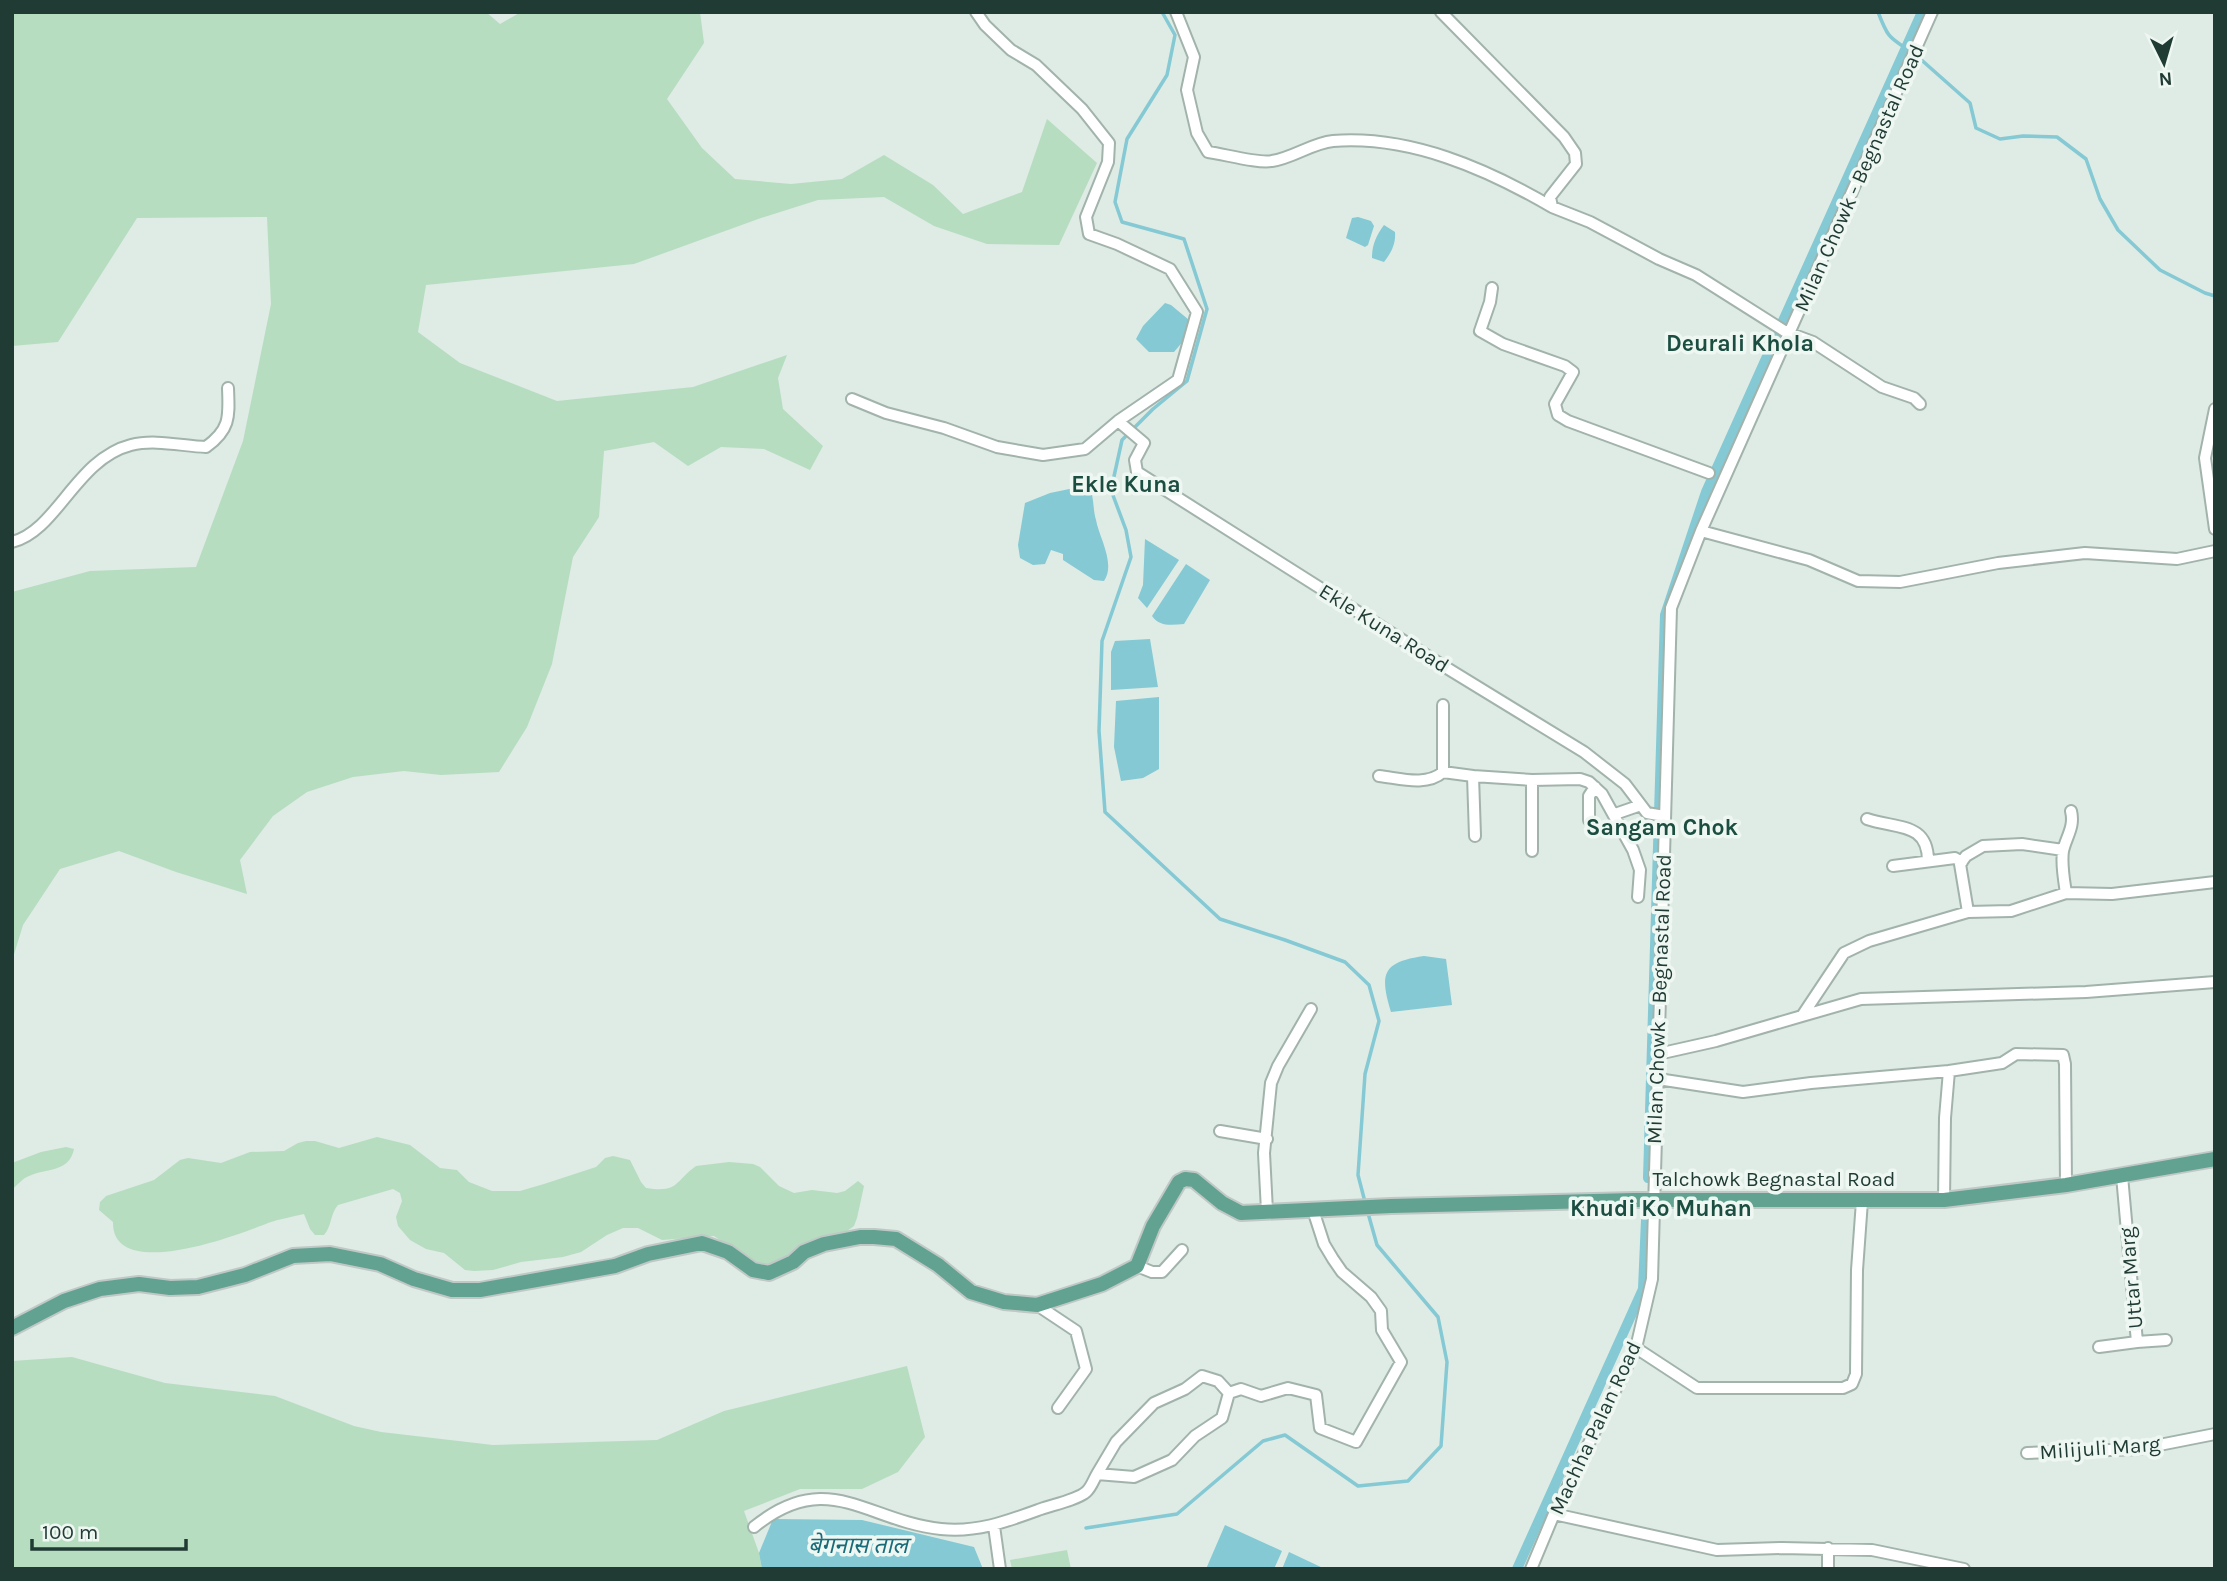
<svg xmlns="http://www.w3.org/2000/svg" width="2227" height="1581" viewBox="0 0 2227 1581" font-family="Karla,'Noto Sans Devanagari',sans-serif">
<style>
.green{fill:#b6ddc0}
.water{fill:#84c9d3}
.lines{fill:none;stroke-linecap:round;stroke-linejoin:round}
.stream{stroke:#84c9d3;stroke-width:3.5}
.canal{stroke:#84c9d3;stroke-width:10}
.minor-casing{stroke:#a2b3ac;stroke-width:14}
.major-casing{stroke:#c0c8c6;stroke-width:18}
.minor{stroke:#fff;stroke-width:10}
.major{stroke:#61a290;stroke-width:14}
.labels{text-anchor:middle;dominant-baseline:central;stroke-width:7;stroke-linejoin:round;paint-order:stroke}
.street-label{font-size:21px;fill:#1f3b33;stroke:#eff7f3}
.neighbourhood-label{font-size:23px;font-weight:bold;fill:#1b4e40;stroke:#eff7f3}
.water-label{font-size:23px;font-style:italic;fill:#186b79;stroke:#eff7f3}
</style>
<rect width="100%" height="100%" fill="#dfebe5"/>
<path class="green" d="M12,12H486L500,24L521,12H700L704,43L667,99L702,148L735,179L791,184L842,179L884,155L933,185L963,214L1022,192L1047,119L1097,163L1059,245L987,244L934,226L884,197L818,200L761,218L634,264L426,285L418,332L460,363L557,401L693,387L787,355L778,378L783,409L823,446L810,470L764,449L721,447L688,466L654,442L604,451L599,517L573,557L552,664L527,727L499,772L441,775L404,771L353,777L307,792L273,816L240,860L247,894L176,872L119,851L60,869L23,925L12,961V592L90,571L196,567L243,441L271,304L267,217L137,218L58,342L12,346Z
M377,1137L410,1145L440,1168L457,1170L469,1182L492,1191H520L544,1184L596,1167L605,1158L613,1156L630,1160L641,1182L646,1188C679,1193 674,1182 696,1166L729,1162L753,1164L760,1167L779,1186L794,1193L812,1190L837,1193L845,1191L858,1181L864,1186L857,1218L854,1226L847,1231L807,1242L797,1255L782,1263L765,1267L756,1265L714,1236L662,1240L638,1228H623L607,1235L581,1252L563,1257L521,1262L493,1270L474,1271L465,1270L444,1253L426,1249L410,1240L398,1226L396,1217L402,1201L400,1193L393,1189L338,1205C330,1214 332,1226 324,1235H315L310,1229L304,1214C292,1217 279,1219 268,1223C238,1235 112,1283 113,1222L99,1210L100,1202L106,1196L154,1180L180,1160L188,1158L221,1163L250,1152L284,1151L298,1143L306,1141H315L339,1148Z
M66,1147L74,1149C69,1173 46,1168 29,1176C23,1178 17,1185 12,1190V1163L41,1152Z
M72,1357L165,1383L275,1396L354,1426L381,1432L493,1445L657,1440L724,1411L907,1366L925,1437L898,1472L862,1489H800L744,1511L759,1553L762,1569H12V1361Z
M1067,1550L1071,1569H1012L1010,1560Z"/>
<path class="water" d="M1358,217L1371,221L1374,226L1368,245L1365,247L1346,238L1352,218Z
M1384,225L1395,232C1396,244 1391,253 1384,262L1372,258C1372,245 1376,236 1384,225Z
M1165,303L1171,305L1189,320L1185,339L1174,352H1149L1136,339L1143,326Z
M1084,486L1091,491C1094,501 1093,510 1096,520C1099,537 1116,564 1104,581L1094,580L1063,560V554L1051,550L1045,564L1033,565L1020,558L1018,545L1025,503L1050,493Z
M1145,539L1179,560L1147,608L1138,598L1143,585Z
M1186,564L1210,580L1184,624C1171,625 1160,627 1152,616Z
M1150,639L1158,687L1111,690V652L1115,641Z
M1159,697V769L1143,778L1121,781L1114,747L1116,701Z
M1424,956L1446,959L1452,1005L1391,1012C1379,973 1383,962 1424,956Z
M773,1519L862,1520L974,1547L983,1569H762L759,1553Z
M1225,1525L1282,1551L1274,1569H1206Z
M1289,1552L1325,1569H1282Z"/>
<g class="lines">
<path class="stream" d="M1162,12L1175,35L1167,75L1127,139L1115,202L1122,222L1184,239L1207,309L1187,381L1153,409L1122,440L1111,490L1126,530L1131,557L1102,641L1099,731L1105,812L1220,919L1285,940L1345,962L1369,985L1379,1021L1365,1074L1358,1175L1365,1202
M1878,12C1888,38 1889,37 1910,51
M1917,56L1970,103L1976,128L2000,139L2023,136L2057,137L2086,159L2100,199L2118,230L2160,270L2205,293L2215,296
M1086,1528L1177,1514L1263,1441L1285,1435L1358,1486L1408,1481L1441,1446L1447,1362L1438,1317L1377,1245L1368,1213"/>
<path class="canal" d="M1648,1178L1665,615L1706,492L1922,12
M1517,1569L1643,1289L1646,1220"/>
<defs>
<path id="minor" d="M1176,12L1194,57L1187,90L1197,133L1208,152C1224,154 1259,164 1272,161C1293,158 1312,143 1333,141C1410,135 1487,169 1552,207
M1441,12L1564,137L1575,153L1576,164L1550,197L1552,207L1590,222L1659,259L1696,275L1786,332L1813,342L1882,387L1914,398L1920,404
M1492,288L1490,302L1480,331L1503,344L1565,366L1573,372L1555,404L1558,415L1568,421L1709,473
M852,399L886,413L944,428L997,447L1043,455L1085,449L1118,421L1178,380L1197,312L1170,269L1117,244L1089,234L1086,217L1108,162L1109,143L1082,109L1036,65L1011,50L985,25L976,12
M2215,409L2205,458L2215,529
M1118,421L1144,443L1135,460L1137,472L1437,662L1584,752L1625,784L1647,813L1664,816
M1701,531L1809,560L1858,581L1900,582L1998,563L2085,553L2177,559L2215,551
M12,542C57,531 76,459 131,445C155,439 182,446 206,447C231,429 229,416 228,388
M1443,705V772L1473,776
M1379,776C1399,778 1426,787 1443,772
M1532,780V851
M1615,814L1641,805
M1867,819C1897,829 1928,822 1928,861
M1589,820V796L1595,787
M1475,836L1473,776L1532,780L1580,779L1589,782L1602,794L1633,850L1640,870L1638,897
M1893,866L1955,858L1962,862
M2066,893C2064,880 2061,864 2063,851C2066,837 2075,827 2071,811
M1968,912L1960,864L1966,856L1983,846L2022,844L2063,850
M1802,1016L1861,999L2086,992L2215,982
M1658,1054L1716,1041L1802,1016L1844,953L1869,941L1968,912L2011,911L2066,893L2112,894L2215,882
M1949,1071L2002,1063L2016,1054L2063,1055L2065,1064L2066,1185
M1658,1079L1743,1092L1811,1083L1949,1071L1945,1118L1944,1200
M1220,1131L1267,1139
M1267,1211L1264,1153L1271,1083L1278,1066L1311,1009
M1137,1266L1152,1272H1162L1182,1250
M1037,1305L1076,1331L1086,1369L1058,1408
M2137,1342L2166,1340
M2099,1347L2137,1342L2122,1176
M1636,1348L1697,1388H1843L1852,1384L1856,1374L1857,1270L1862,1201
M2027,1453L2139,1449L2215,1434
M1097,1474L1116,1442L1154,1403L1185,1389L1202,1376L1218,1381L1229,1393
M1554,1514L1717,1550L1782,1548L1872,1550L1964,1569
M994,1526L1000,1569
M754,1527C828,1467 866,1521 941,1529C977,1533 1008,1521 1041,1509C1052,1505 1077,1500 1086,1492C1091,1488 1094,1479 1097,1474L1134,1477L1172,1460L1195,1436L1222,1418L1229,1393L1241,1389L1261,1396L1288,1388L1316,1395L1320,1428L1356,1442L1401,1362L1382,1330L1381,1311L1371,1297L1342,1272L1333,1259L1324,1244L1313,1210
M1531,1569L1554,1514L1636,1348L1652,1279L1671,608L1701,531L1932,12
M1828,1569V1548"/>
<path id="major" d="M12,1328L64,1301L100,1289L139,1284L170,1288L198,1287L245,1275L293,1256L330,1254L380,1264L414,1279L452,1290H480L615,1266L648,1254L702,1243L728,1252L753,1270L769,1273L793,1262L804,1252L824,1244L860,1237H874L896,1239L938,1265L971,1292L1004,1302L1037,1305L1102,1284L1137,1266L1153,1226L1179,1182L1185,1179L1194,1180L1222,1203L1241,1213L1391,1206L1634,1200H1944L2066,1185L2215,1159"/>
</defs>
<use href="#minor" class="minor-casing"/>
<use href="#major" class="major-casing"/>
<use href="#minor" class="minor"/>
<use href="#major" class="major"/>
</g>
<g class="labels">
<g class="street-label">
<text transform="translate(1859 178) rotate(-66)">Milan Chowk - Begnastal Road</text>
<text transform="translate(1384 628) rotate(32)">Ekle Kuna Road</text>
<text transform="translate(1659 999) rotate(-88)">Milan Chowk - Begnastal Road</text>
<text x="1774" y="1179">Talchowk Begnastal Road</text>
<text transform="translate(2131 1278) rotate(-95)">Uttar Marg</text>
<text transform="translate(1595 1428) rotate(-65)">Machha Palan Road</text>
<text transform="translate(2100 1448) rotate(-4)">Milijuli Marg</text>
</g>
<g class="neighbourhood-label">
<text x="1740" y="343">Deurali Khola</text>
<text x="1126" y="484">Ekle Kuna</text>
<text x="1662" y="827">Sangam Chok</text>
<text x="1661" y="1208">Khudi Ko Muhan</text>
</g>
<g class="water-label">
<text x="858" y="1545">बेगनास ताल</text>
</g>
</g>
<rect width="2227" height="1581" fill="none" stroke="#1f3b33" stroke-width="28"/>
<g transform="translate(2164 63) rotate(175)" stroke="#eff7f3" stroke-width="5" paint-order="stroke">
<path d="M0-5L12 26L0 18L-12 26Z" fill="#1f3b33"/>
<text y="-10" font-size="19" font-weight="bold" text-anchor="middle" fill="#1f3b33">N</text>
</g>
<path d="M32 1539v10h154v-10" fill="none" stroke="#1f3b33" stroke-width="3.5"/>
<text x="42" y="1539" font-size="21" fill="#1f3b33" stroke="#eff7f3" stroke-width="5" paint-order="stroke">100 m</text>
</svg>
